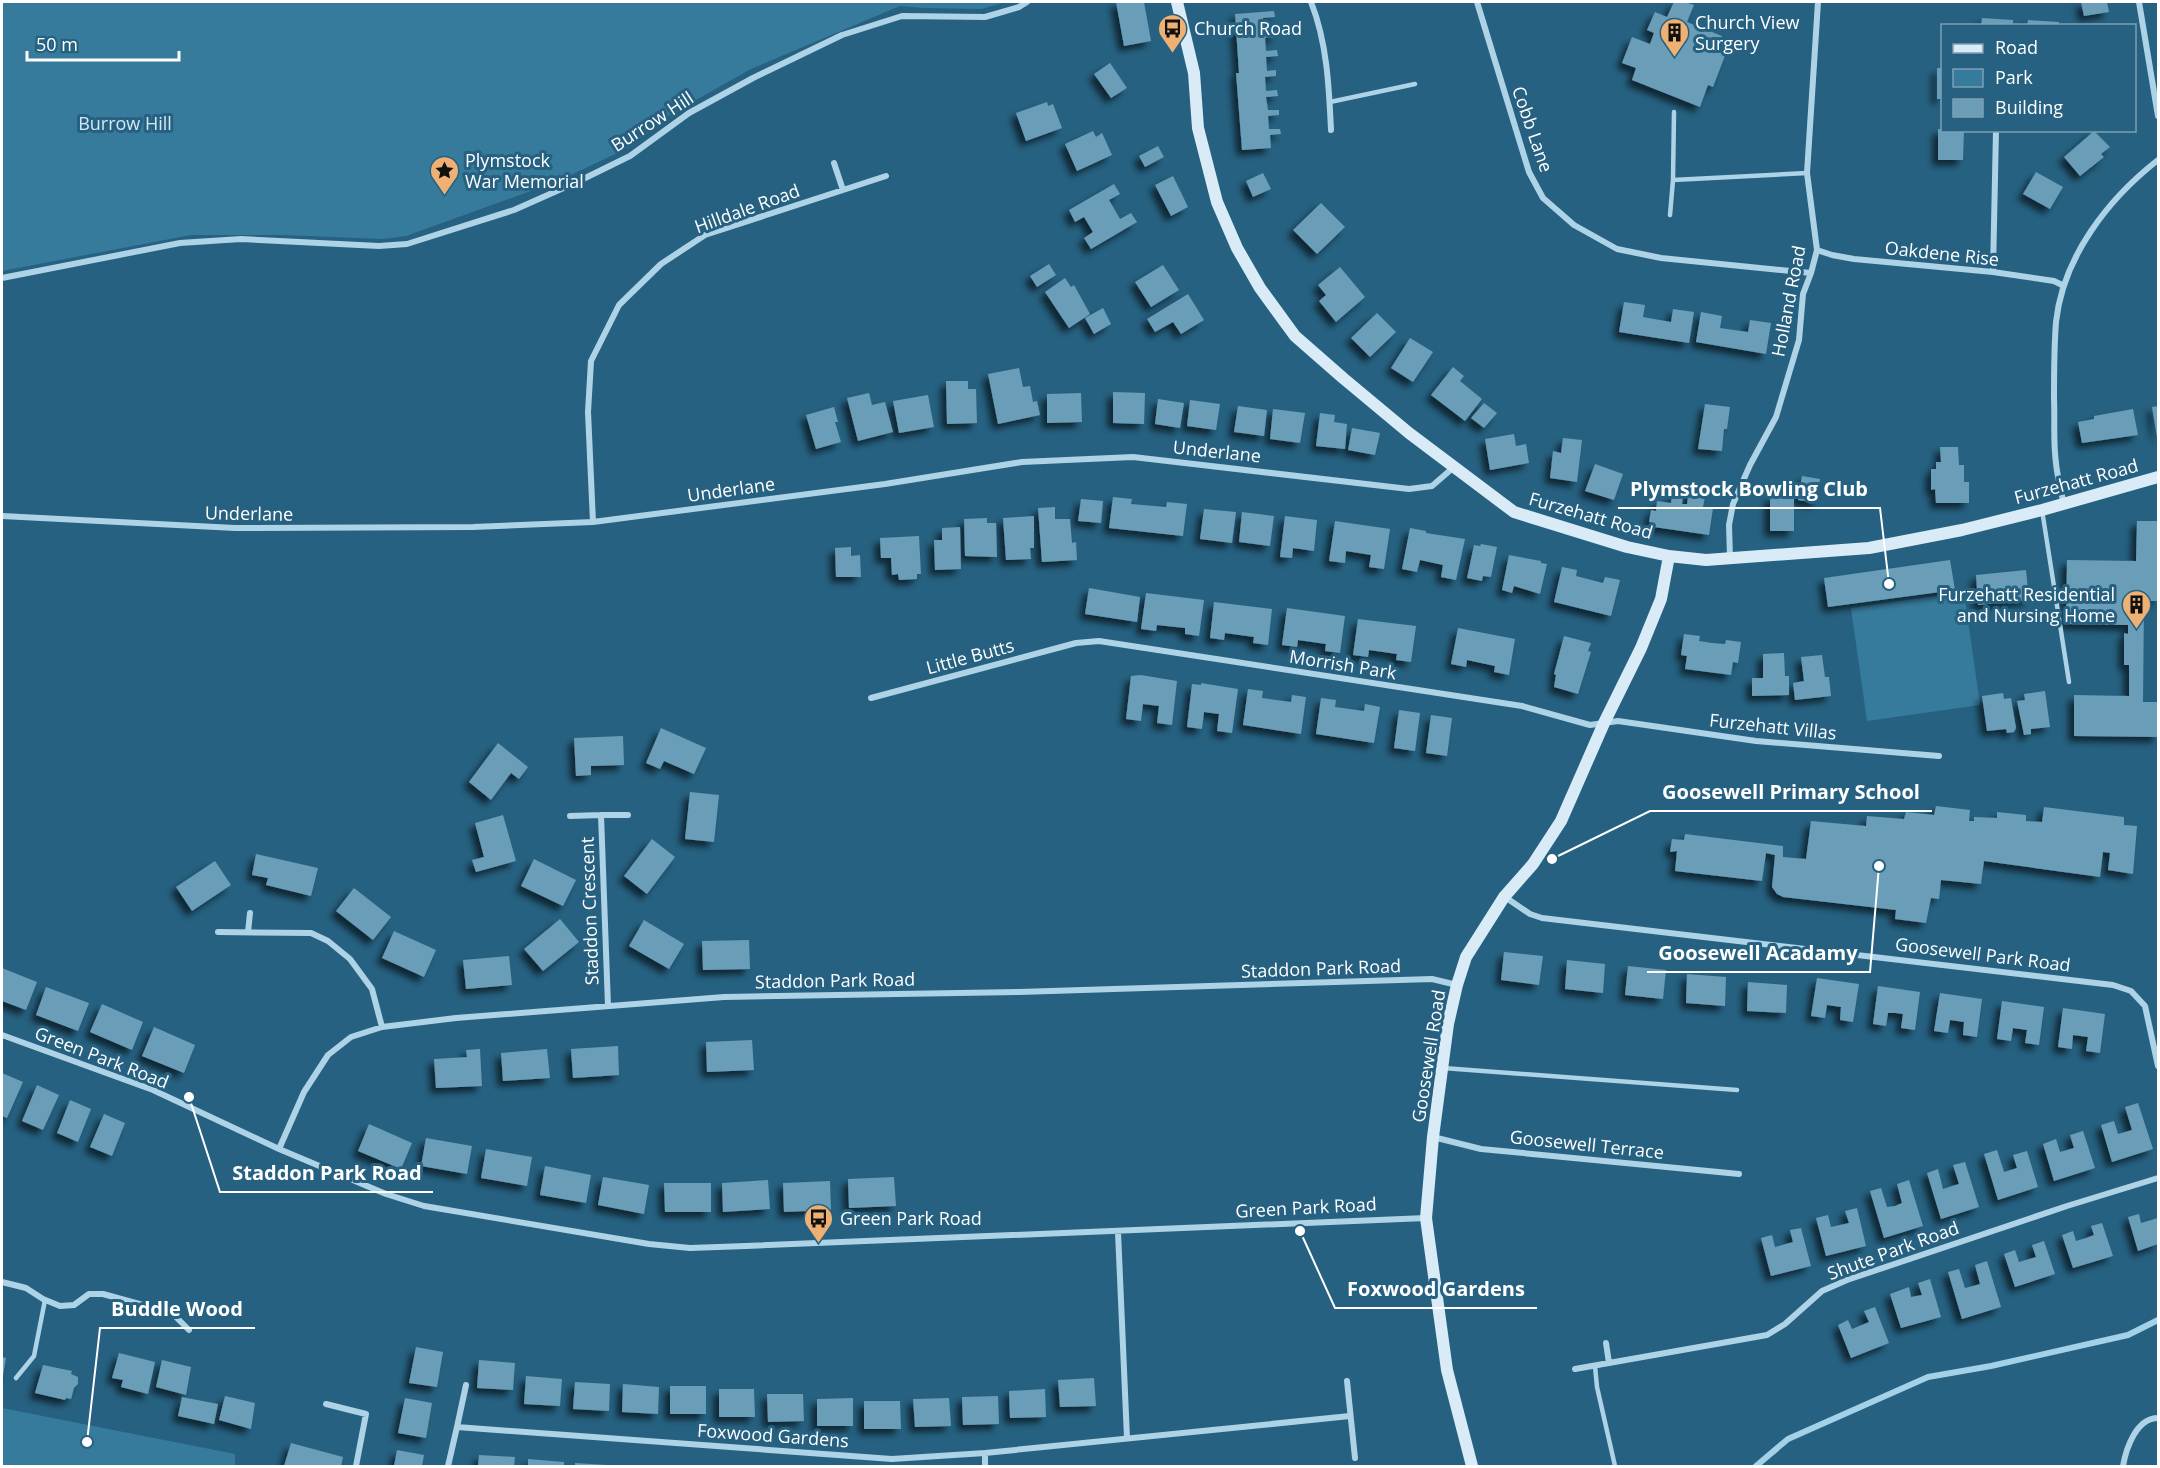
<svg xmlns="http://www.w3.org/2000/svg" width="2160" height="1468" viewBox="0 0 2160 1468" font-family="'Open Sans',sans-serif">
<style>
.green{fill:#377b9c}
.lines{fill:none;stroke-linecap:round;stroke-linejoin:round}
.stream{stroke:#a3d1e7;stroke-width:6}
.building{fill:#6b9db7;filter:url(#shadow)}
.lane{stroke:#aed3e6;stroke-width:4.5}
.street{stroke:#aed3e6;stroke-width:6}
.secondary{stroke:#d8ebf6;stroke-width:12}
.labels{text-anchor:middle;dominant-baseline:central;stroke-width:6;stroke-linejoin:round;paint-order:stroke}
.poi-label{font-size:18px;fill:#fff;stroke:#266181;text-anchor:start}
.street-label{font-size:18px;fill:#fff;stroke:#266181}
.park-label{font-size:18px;fill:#d1e9f5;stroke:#266181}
.leader{fill:none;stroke:#fff;stroke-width:2}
.callout-dot{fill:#fff;stroke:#266181;stroke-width:2}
.callout-label{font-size:20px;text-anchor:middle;font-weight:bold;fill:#fff;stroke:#266181;stroke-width:6;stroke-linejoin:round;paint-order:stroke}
</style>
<defs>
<filter id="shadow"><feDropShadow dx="-5.5" dy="5.5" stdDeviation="3" flood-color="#0009"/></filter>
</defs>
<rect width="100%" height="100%" fill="#266181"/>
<path class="green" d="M2,2H1006L981,9L924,8L900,6L751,69L671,114L632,146L556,182L406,236L382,239L285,235H191L2,271Z
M1964,592L1980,705L1867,721L1851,608Z
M2,1408L235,1454V1466H2Z"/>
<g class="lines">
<path class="stream" d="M1756,1466L1788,1439L1928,1377L1991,1366L2128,1335L2158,1320"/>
</g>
<path class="building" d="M1116,2H1144L1151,41L1124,46Z
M1674,2H1685L1694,5L1687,22L1722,36L1717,49L1726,53L1713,87L1708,85L1700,107L1632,80L1636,68L1622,63L1632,37L1650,44L1654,33L1647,30L1655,12L1667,17Z
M2081,2H2107L2109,12L2084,16Z
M1274,11L1275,17L1263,18L1264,32L1276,31V37L1265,38L1266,51L1277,50L1278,56L1266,57L1267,71L1276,70V76L1265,77L1266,91L1277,90L1278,96L1266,97L1268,110H1279V115L1268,116L1269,129H1280L1281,134L1270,135L1271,148L1242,150L1236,73H1239L1235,14Z
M1982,18L2013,20V26H1981Z
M2028,20L2059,22V26H2027Z
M1110,63L1127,88L1111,98L1094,74Z
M1937,68H1942V99H1937Z
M1047,102L1048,106L1053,104L1062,128L1026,141L1016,113Z
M1938,129L1964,130L1963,160H1938Z
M1093,131L1096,137L1102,133L1112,155L1077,171L1065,144Z
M2094,131L2110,147L2101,154L2104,157L2080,176L2064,157Z
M1158,146L1164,157L1145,167L1139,156Z
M2036,172L2063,187L2050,209L2023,194Z
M1263,173L1271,189L1253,197L1246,181Z
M1173,176L1188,207L1171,216L1155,185Z
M1114,184L1120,194L1109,200L1120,219L1131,213L1137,222L1091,249L1084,238L1093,232L1084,217L1075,222L1069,210Z
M1321,203L1345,227L1317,254L1293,230Z
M1049,264L1056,275L1037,287L1030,276Z
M1163,265L1179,290L1151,307L1135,282Z
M1340,267L1365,297L1336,322L1319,301L1326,295L1318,285Z
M1065,278L1071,287L1074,285L1090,314L1069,328L1045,292Z
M1188,294L1204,320L1181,334L1173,322L1155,332L1147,319Z
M1624,302L1645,305L1643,317L1671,322L1673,309L1694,312L1689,343L1619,332Z
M1103,308L1111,324L1094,334L1085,318Z
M1701,312L1722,316L1720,328L1748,332L1750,320L1771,323L1766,354L1696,342Z
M1377,313L1396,332L1370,357L1351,338Z
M1410,338L1433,352L1413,382L1391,368Z
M1453,367L1464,376L1460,381L1482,399L1465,421L1431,395Z
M1019,368L1023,387L1030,386L1033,402L1037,401L1040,415L998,424L988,374Z
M946,381H968V389H976L977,423L947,424Z
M1113,392L1145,393L1144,424L1113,423Z
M869,393L872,405L885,402L893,432L858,441L847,398Z
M1081,393L1082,422L1047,423V394Z
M928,395L934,427L899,433L893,401Z
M1158,399L1184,403L1180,428L1155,424Z
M1190,400L1220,404L1216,430L1187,426Z
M1484,403L1497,413L1484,428L1471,418Z
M1705,404L1730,407L1727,429H1724L1722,451L1698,449Z
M1238,406L1267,410L1264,436L1234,432Z
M2158,406V437H2157L2152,407Z
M834,407L838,422H835L841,442L816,449L806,415Z
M1273,409L1305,413L1300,443L1270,439Z
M2133,409L2138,435L2082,443L2078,422L2094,419V416Z
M1320,413L1335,415L1334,422L1347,424L1345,449L1316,446Z
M1352,428L1380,433L1375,455L1348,450Z
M1514,434L1516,446L1526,444L1529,463L1490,470L1485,439Z
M1563,438L1582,440L1577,482L1550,478L1553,451L1561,453Z
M1940,447H1958L1959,465H1964V482H1969V503H1936L1935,489L1931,490V469H1936V462H1941Z
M1595,464L1623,474L1614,500L1585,491Z
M1802,476L1820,479L1817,503L1798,500Z
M1689,490L1706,492L1703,507L1713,508L1709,535L1654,527L1655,523L1649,522L1651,510L1656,511L1657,501L1671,503L1672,494L1683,496L1682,504H1687Z
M1770,496H1794V531H1770Z
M1113,497L1132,499L1131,504L1166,507L1167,502L1187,504L1183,536L1109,528Z
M1081,499L1103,501L1101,523L1078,521Z
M1055,507V519H1070L1072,543L1076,542L1077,560L1042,562L1038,508Z
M1204,509L1236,512L1232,543L1200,539Z
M1242,512L1274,516L1270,546L1239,542Z
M1034,516V548H1030L1031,559L1006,560L1003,518Z
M1285,516L1317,520L1314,551L1293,548L1292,558L1280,557Z
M987,518V523H996L997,557L965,556L964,519Z
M1335,521L1390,529L1384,569L1369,567L1371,555L1346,551L1345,563L1329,561Z
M2137,521H2158V601H2144L2143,702H2158V737L2074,736V695L2129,696V665H2124V633L2128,634V625L2066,624L2067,560L2136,561Z
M960,527L961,569L935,570L934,540H942V528Z
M1410,528L1426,531V533L1465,539L1456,580L1441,577L1443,565L1420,560L1417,572L1402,569Z
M919,536L921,574H917V579L899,580L898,574L892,575L891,558H881L880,538Z
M1481,544L1497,547L1491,577L1483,576L1482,581L1467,578L1474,545L1480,546Z
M851,547V556L860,555L861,577H836L835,548Z
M1509,555L1541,561V563L1547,564L1540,594L1514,586L1512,593L1502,590Z
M1950,560L1955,590L1828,607L1824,578Z
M1562,567L1577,570L1576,576L1603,583L1605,577L1620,580L1611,616L1554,602Z
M2026,570L2029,600L1978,605L1976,575Z
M1089,588L1140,597L1137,622L1085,614Z
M1146,593L1204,600L1199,636L1185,634V628L1157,625L1156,631L1141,629Z
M1214,602L1272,609L1268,645L1253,643L1254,637L1225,633L1224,640L1210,638Z
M1287,608L1345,616L1340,653L1325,651L1326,644L1298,640L1297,647L1282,645Z
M1358,619L1416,626L1411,662L1396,660L1397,654L1369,650L1368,657L1353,655Z
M1458,628L1515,639L1509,675L1494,672L1495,666L1467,660L1466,667L1451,664Z
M1684,634L1700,636L1699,641L1712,643L1725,644L1726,640L1741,642L1738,663L1733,662L1731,675L1685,669L1687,656L1681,655Z
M1564,636L1591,643L1588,651L1591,652L1578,694L1554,687L1556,675L1554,674Z
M1784,653L1785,676H1789V695L1752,696V678H1763V654Z
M1822,655L1825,677H1829L1831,696L1795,700L1793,683L1804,681L1801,657Z
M1141,675L1177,681L1172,725L1157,723L1159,706L1143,704L1141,721L1126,719L1131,676Z
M1201,683L1238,689L1232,733L1217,731L1219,714L1204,712L1202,729L1187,727L1192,684L1201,685Z
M1248,689L1263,691L1262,698L1291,702L1292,695L1306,697L1301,734L1243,725Z
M2045,691L2050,727L2031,729V734L2024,735L2017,701L2025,700L2024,694Z
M2003,693L2004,699L2011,698L2016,728L2014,732L2007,733L2006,729L1987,731L1982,696Z
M1321,698L1336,700L1335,707L1364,711L1365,704L1380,707L1374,743L1316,734Z
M1399,710L1420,713L1415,751L1394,748Z
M1431,715L1452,718L1447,756L1426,753Z
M661,728L706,748L694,774L664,761L660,769L646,763Z
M623,736L624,765L591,766V775L576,776L574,738Z
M498,743L528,767L519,779L511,773L491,800L469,782Z
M690,792L719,795L714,842L685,839Z
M1936,806L1970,810L1969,821H1974V817L1997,818V812L2026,815V821L2042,822L2044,807L2124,817V825L2137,826L2133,874L2108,870L2110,853L2103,852L2100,877L1984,861L1981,884L1941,880L1939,899L1931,898L1926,923L1895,919L1896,910L1783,897L1777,894L1772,887L1775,855L1766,853L1762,881L1675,871L1677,851L1670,852L1672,839L1684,840L1685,834L1783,846V857L1806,859L1811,821L1866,826L1867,816L1904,819L1906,812L1934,815Z
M503,815L516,861L476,872L472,860L484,857L475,823Z
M652,839L675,857L647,894L624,876Z
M256,854L318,868L311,896L266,885L268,878L252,875Z
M534,859L576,880L563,906L521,886Z
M215,861L231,885L192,911L176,887Z
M354,888L391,917L373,940L336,911Z
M560,919L579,942L543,971L524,949Z
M644,920L684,944L669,969L629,946Z
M394,931L436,950L424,977L382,958Z
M749,940L750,969L703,970L702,941Z
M1504,952L1543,956L1539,985L1501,980Z
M509,956L512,985L466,989L463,960Z
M1567,960L1605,964L1603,993L1565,989Z
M1628,966L1666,970L1663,999L1625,995Z
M2,968L37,982L26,1010L2,1001Z
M1687,974L1726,977L1725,1006L1686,1003Z
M1817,978L1859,984L1853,1022L1840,1020L1841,1007L1827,1005L1825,1018L1811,1016Z
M1748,982L1787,985L1786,1013L1747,1011Z
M1878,986L1920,992L1915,1030L1901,1028L1903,1014L1896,1013H1888L1886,1026L1873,1024Z
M46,987L89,1003L78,1031L36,1015Z
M1940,993L1982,999L1977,1037L1963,1035L1964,1022L1950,1020L1948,1033L1934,1031Z
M2002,1001L2044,1007L2039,1045L2025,1043L2027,1030L2013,1028L2011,1041L1997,1039Z
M102,1004L143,1022L132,1050L90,1032Z
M2063,1008L2105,1014L2100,1053L2086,1051L2088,1037L2073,1035L2072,1049L2058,1047Z
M154,1027L195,1045L184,1073L142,1056Z
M752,1040L754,1070L707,1072L706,1042Z
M618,1046L619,1075L573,1078L571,1049Z
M480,1049L482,1086L436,1088L434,1059L467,1057L466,1050Z
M547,1049L550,1078L503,1081L501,1053Z
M2,1073L23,1082L7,1118L2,1116Z
M37,1085L59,1095L43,1130L22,1121Z
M70,1100L91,1109L78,1142L57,1133Z
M2138,1103L2153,1149L2112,1162L2101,1125L2114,1121L2118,1134L2132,1130L2125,1107Z
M104,1114L125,1123L112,1156L90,1147Z
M369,1124L412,1143L401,1169L358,1151Z
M2083,1131L2095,1168L2054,1181L2043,1144L2056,1139L2060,1152L2074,1148L2070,1135Z
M426,1138L472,1146L467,1174L421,1166Z
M486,1149L532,1157L527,1186L481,1178Z
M1997,1150L2004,1172L2017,1168L2013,1155L2027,1151L2038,1187L1998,1200L1984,1154Z
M1965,1162L1979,1207L1941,1219L1927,1173L1938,1169L1943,1189L1952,1186L1959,1184L1953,1165Z
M545,1166L591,1175L586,1203L540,1195Z
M603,1177L649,1185L644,1214L598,1205Z
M894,1177L896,1206L849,1208L848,1179Z
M768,1180L770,1209L723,1212L722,1183Z
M1909,1180L1923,1226L1884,1238L1870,1191L1881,1188L1887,1207L1895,1206L1902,1203L1897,1184Z
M830,1181L831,1210L784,1212L783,1183Z
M664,1183H711V1212H665Z
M1857,1208L1866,1246L1826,1256L1816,1218L1828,1215L1831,1227L1849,1223L1845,1211Z
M2139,1214L2141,1223L2158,1218V1244L2138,1251L2128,1217Z
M2102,1223L2113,1256L2073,1268L2062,1235L2073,1231L2076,1241L2086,1238L2094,1235L2091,1226Z
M1801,1228L1811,1266L1771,1276L1761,1238L1772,1235L1775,1247L1793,1242L1790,1230Z
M2044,1241L2055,1274L2015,1287L2004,1254L2015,1250L2019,1262L2036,1257L2032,1245Z
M1987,1261L2001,1307L1962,1319L1948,1272L1959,1269L1965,1288L1973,1286L1980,1284L1975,1265Z
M1930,1279L1941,1317L1901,1328L1890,1294L1909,1287L1911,1297L1922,1295L1918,1283Z
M1875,1307L1889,1343L1851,1358L1838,1325L1848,1320L1852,1329L1869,1322L1864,1311Z
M416,1347L443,1352L437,1387L409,1383Z
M119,1353L155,1362L148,1394L121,1387L123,1380L112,1378Z
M2,1357L6,1358L3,1376H2Z
M162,1360L191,1367L186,1395L156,1387Z
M479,1360L515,1363L513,1390L477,1388Z
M43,1365L72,1371L71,1374L78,1377V1384L74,1388L71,1399L66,1398L65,1400L35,1393Z
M526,1376L562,1379L560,1406L524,1404Z
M1094,1378L1096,1406L1060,1407L1058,1380Z
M575,1382L610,1384L609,1411L573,1409Z
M623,1384L659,1387L658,1414L622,1412Z
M670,1386H706V1414H670Z
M719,1389H754L755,1417H719Z
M1045,1389L1046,1417L1010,1418L1009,1391Z
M767,1394H803L804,1421L768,1422Z
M225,1396L255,1403L251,1429L219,1420Z
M998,1396L999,1424L963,1425L962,1397Z
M182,1397L218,1404L214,1424L178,1416Z
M405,1398L432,1403L426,1438L398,1433Z
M853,1398V1426H817V1399Z
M949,1398L951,1426L915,1427L913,1399Z
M864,1401H900L901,1429H864Z
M291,1443L343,1457L341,1466H284Z
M397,1450L424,1455L422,1466H394Z
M479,1455L515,1457L514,1466H478Z
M528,1459L564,1462V1466H528Z
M575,1463L607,1465V1466H575Z"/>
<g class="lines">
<path class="lane" d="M1330,102L1415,84
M1674,112L1673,180L1807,173
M1670,215L1673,180
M2042,510L2069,682
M1443,1068L1737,1090
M1595,1366L1597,1387L1615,1466
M16,1378L34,1356L45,1300"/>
<path class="street" d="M1311,2C1327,42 1329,87 1331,130
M1477,2L1529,172L1543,198L1574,225L1617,249L1661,258L1811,273
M2139,2L2158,116
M834,163L843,190
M1817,250L1832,255L1854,259L1993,272L2054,281L2064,286
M1993,272L1996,130
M2,278L180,243L241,239L379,246L407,244L514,210L577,182L630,156L689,113L753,78L842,35L902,16L985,17L1019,7L1027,2
M2063,503C2062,490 2057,477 2056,463C2053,443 2055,420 2054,399C2054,374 2054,347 2056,322C2063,257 2108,199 2158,160
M2,516L235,528L473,527L593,522L885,484L1022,462L1133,457L1409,489L1432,486L1454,467
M593,522L588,412L591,361L619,305L661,264L705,235L886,176
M1730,558L1729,525L1733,504L1750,465L1776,417L1799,340L1803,294L1811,273L1817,250L1807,173L1818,2
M871,698L1076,643L1099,641L1522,706L1590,725L1618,721L1756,741L1939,756
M570,816L601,815
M1505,897L1530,914L1542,918L2113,985L2131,991L2145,1006L2158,1066
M218,932L311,933L328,941L350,959L372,989L382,1027
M248,932L250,913
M608,1006L601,815H628
M2,1035L153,1090L279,1149L386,1194L424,1206L649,1244L690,1248L746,1246L1426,1218
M1433,1137L1481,1149L1739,1174
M279,1149L304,1092L328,1055L351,1037L382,1027L456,1018L724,997L1019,992L1432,979L1457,985
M1118,1232L1127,1438
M2,1282L26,1288L43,1299L60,1306L74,1305L89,1294H103L172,1313L189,1330
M1606,1343L1609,1363
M1575,1369L1767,1335L1785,1324L1822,1291L1847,1280L2067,1206L2158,1178
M1347,1381L1355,1458
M326,1404L366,1414L356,1466
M457,1427L466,1385
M985,1453V1466
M448,1466L457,1427L892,1459L985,1453L1350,1416
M2123,1466C2126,1449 2136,1418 2158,1418"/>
<path class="secondary" d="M1177,2L1194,73L1198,128L1217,202L1237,248L1260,288L1295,336L1343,378L1409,433L1514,512L1627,547L1669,556L1706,560L1869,548L1962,530L2042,510L2158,477
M1472,1466L1447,1370L1426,1218L1433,1137L1448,1024L1457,985L1466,957L1504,897L1533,864L1561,821L1604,723L1641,648L1661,599L1669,556"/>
</g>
<defs>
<symbol id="bus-pin" viewBox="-11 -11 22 30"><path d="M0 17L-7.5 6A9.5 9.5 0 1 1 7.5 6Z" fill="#efb173" stroke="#266181"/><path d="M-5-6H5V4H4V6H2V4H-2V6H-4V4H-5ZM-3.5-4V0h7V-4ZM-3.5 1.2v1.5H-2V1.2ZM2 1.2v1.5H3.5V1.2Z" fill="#111"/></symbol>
<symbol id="building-pin" viewBox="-11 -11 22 30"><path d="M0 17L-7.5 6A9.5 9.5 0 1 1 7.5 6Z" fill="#efb173" stroke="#266181"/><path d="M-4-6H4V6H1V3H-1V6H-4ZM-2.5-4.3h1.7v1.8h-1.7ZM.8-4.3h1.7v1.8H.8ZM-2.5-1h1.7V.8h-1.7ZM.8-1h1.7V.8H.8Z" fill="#111"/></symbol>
<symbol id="sight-pin" viewBox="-11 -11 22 30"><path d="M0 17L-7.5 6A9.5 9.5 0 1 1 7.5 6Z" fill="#efb173" stroke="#266181"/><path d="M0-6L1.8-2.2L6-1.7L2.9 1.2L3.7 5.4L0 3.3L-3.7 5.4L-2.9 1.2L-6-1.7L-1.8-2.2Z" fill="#111"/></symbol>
</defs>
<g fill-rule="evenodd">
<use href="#bus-pin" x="1156" y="12" width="33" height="45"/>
<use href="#building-pin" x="1658" y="16" width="33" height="45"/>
<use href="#sight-pin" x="428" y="154" width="33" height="45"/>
<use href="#building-pin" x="2120" y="588" width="33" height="45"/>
<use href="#bus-pin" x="802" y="1202" width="33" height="45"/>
</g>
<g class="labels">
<g class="poi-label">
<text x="1695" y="22">Church View<tspan x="1695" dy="21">Surgery</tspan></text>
<text x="1194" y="28">Church Road</text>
<text x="465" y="160">Plymstock<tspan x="465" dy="21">War Memorial</tspan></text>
<text x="2115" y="594" text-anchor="end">Furzehatt Residential<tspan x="2115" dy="21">and Nursing Home</tspan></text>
<text x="840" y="1218">Green Park Road</text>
</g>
<g class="street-label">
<text transform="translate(652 121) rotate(-33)">Burrow Hill</text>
<text transform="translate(1533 129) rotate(71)">Cobb Lane</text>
<text transform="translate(747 208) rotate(-20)">Hilldale Road</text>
<text transform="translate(1942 253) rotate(6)">Oakdene Rise</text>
<text transform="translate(1788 301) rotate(-79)">Holland Road</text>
<text transform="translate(1217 451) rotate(6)">Underlane</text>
<text transform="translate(2076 481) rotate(-15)">Furzehatt Road</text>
<text transform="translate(731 489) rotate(-8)">Underlane</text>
<text transform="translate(249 513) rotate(1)">Underlane</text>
<text transform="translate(1591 515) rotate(16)">Furzehatt Road</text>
<text transform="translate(970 656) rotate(-15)">Little Butts</text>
<text transform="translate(1343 664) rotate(9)">Morrish Park</text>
<text transform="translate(1773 726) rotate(6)">Furzehatt Villas</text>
<text transform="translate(589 911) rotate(-92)">Staddon Crescent</text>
<text transform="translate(1983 954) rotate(7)">Goosewell Park Road</text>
<text transform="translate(1321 968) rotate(-2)">Staddon Park Road</text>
<text transform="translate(835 980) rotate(-1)">Staddon Park Road</text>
<text transform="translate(1428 1056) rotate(-81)">Goosewell Road</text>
<text transform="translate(102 1057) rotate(21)">Green Park Road</text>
<text transform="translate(1587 1144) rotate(6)">Goosewell Terrace</text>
<text transform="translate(1306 1207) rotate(-3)">Green Park Road</text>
<text transform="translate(1893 1250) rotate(-20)">Shute Park Road</text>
<text transform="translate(773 1435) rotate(4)">Foxwood Gardens</text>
</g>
<g class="park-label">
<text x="125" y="123">Burrow Hill</text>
</g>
</g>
<path class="leader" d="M1889 584L1880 508H1618M1552 859L1650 811H1932M1879 866L1870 972H1647M189 1097L220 1192H433M1300 1231L1335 1308H1537M87 1442L100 1328H255"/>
<g class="callout-dot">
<circle cx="1889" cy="584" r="6"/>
<circle cx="1552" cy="859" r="6"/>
<circle cx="1879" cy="866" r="6"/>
<circle cx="189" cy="1097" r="6"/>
<circle cx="1300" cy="1231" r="6"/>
<circle cx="87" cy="1442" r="6"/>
</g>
<g class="callout-label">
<text x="1749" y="496">Plymstock Bowling Club</text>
<text x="1791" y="799">Goosewell Primary School</text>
<text x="1758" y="960">Goosewell Acadamy</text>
<text x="327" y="1180">Staddon Park Road</text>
<text x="1436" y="1296">Foxwood Gardens</text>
<text x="177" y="1316">Buddle Wood</text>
</g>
<rect width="2160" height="1468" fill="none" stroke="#ffffff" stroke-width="6"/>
<rect x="1941" y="24" width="195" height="108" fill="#266181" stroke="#7da0b3" stroke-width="1.5"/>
<rect x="1953" y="44" width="30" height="9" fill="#d8ebf6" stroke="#7da0b3" stroke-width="1.5"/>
<text x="1995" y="54" font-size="18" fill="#ffffff">Road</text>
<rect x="1953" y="69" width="30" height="18" fill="#377b9c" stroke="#7da0b3" stroke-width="1.5"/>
<text x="1995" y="84" font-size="18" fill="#ffffff">Park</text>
<rect x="1953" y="99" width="30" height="18" fill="#6b9db7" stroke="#7da0b3" stroke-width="1.5"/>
<text x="1995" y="114" font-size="18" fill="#ffffff">Building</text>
<path d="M27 51v9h152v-9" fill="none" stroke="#ffffff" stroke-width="3"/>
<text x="36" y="51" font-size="18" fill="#ffffff" stroke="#266181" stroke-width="4.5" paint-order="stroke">50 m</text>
</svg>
